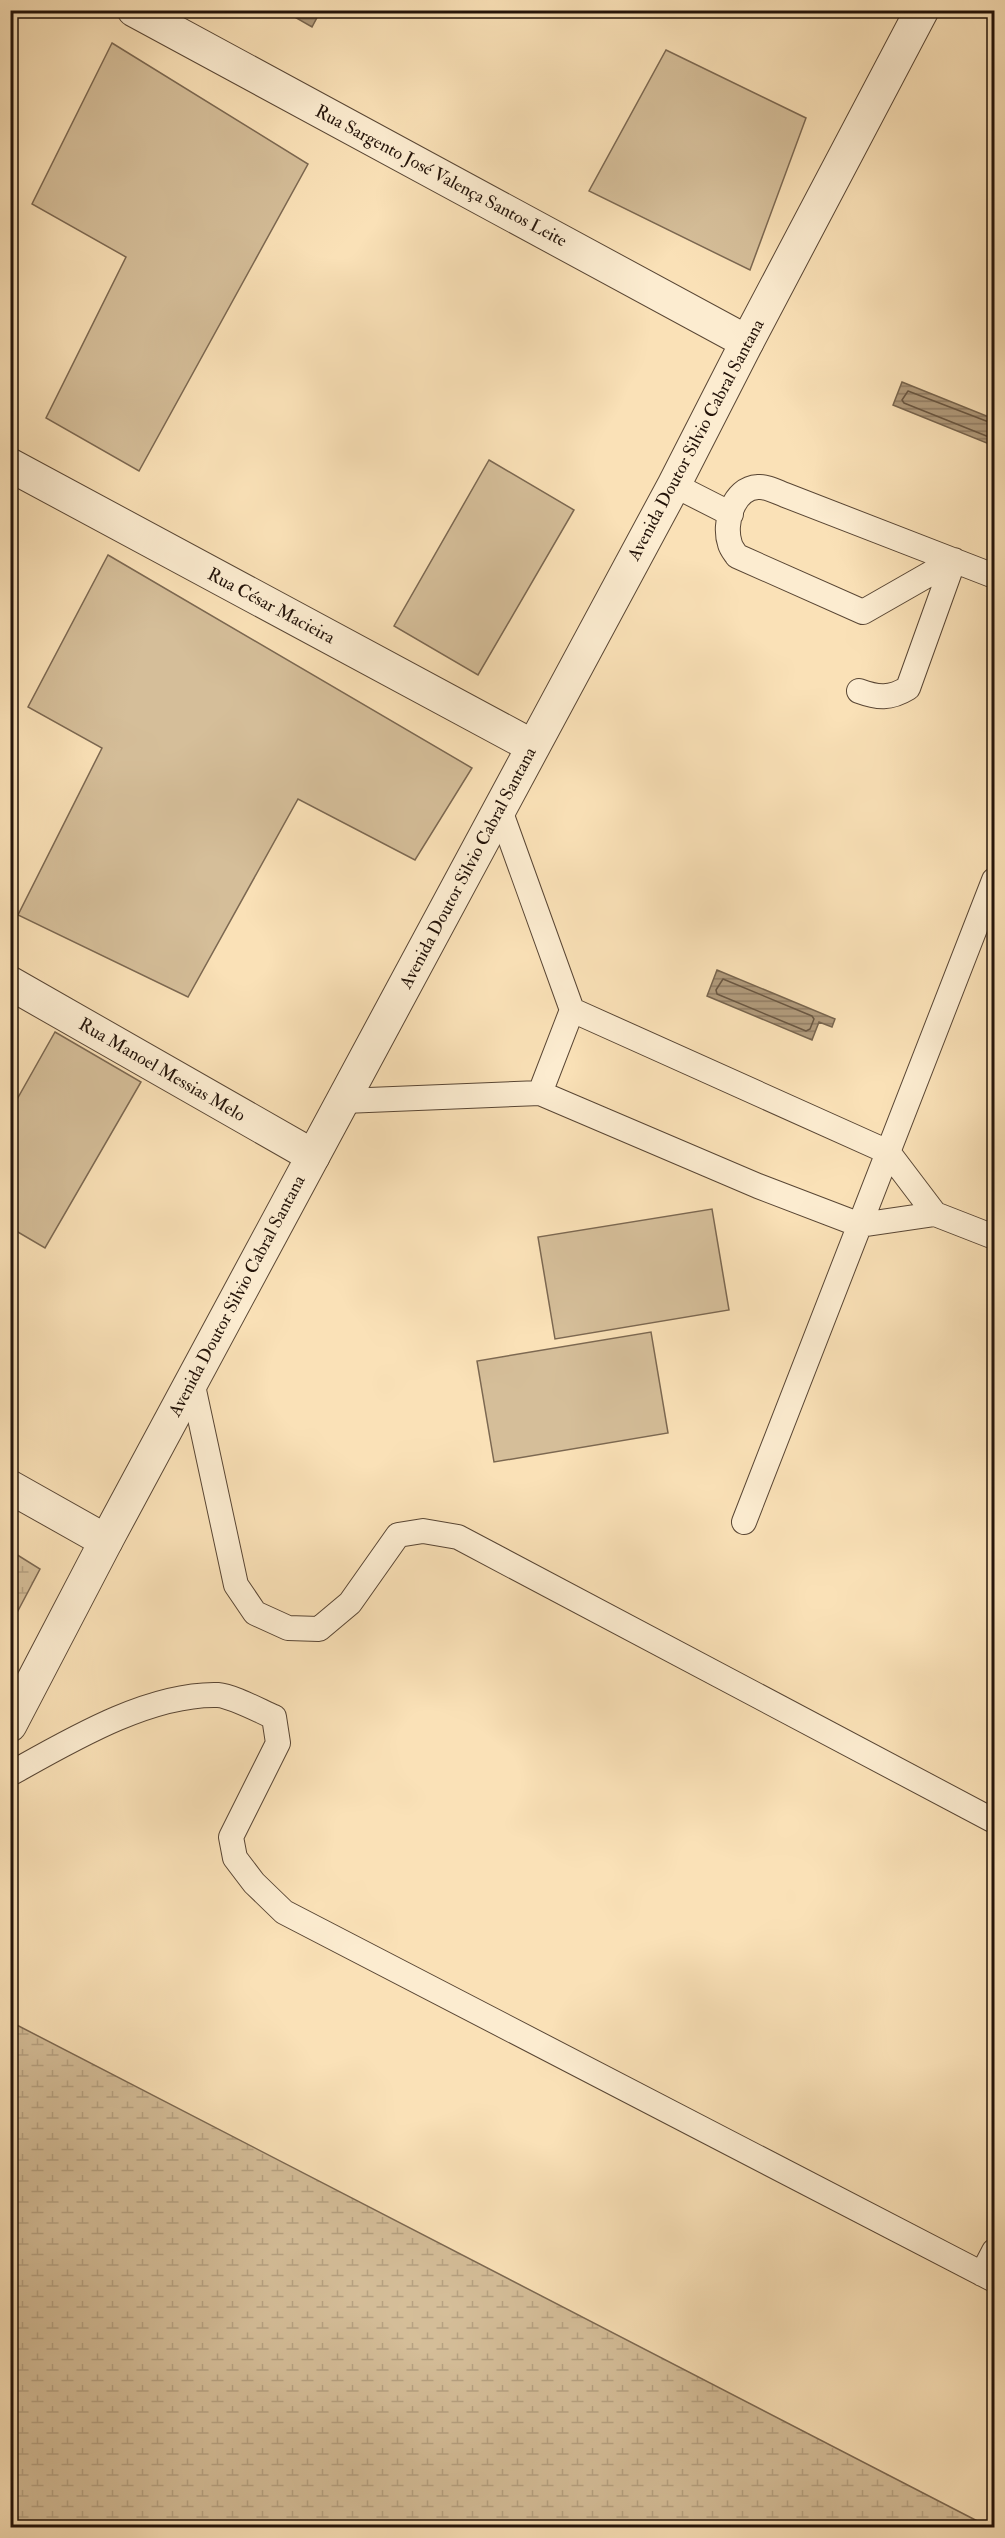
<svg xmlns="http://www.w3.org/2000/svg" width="1005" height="2538" viewBox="0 0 1005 2538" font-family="'IM FELL Double Pica',serif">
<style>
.green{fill:#d5be99;stroke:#7c6851;stroke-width:1.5}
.wetland{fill:url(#wetland-marsh);stroke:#7c6851;stroke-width:1.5}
.water{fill:url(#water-rules);stroke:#78654e;stroke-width:1.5}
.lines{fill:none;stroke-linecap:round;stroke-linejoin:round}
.shore{stroke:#6a5742;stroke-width:1.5}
.service-casing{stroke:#594634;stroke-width:26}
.minor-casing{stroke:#594634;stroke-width:35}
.tertiary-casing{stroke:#594634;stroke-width:35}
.service{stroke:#fcecd0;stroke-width:24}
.minor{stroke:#fcecd0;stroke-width:33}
.tertiary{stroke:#fcecd0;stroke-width:33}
.labels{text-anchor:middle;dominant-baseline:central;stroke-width:4.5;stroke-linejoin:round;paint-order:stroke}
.street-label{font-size:18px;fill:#231309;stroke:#fcecd0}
</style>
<defs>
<pattern id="wetland-marsh" width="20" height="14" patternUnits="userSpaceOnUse" patternTransform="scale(1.5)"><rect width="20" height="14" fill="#d5be99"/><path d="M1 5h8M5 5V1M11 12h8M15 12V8" fill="none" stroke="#b7a282"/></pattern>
<pattern id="water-rules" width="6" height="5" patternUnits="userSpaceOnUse" patternTransform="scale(1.5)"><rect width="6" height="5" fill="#b19b7c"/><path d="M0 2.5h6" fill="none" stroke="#907d64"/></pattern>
</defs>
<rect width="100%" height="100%" fill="#fae1b7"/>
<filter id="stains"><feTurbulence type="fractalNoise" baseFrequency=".00333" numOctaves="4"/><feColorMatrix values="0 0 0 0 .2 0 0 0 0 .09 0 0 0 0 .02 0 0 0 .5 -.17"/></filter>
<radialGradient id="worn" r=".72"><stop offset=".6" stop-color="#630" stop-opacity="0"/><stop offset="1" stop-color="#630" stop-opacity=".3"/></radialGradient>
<path class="green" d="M112,43L308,164L139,471L46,418L126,257L32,204Z
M666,50L806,118L750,270L589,191Z
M489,460L574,510L478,675L394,626Z
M108,555L472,768L415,860L298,799L188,997L18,915L102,748L28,707Z
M55,1032L141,1082L45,1248L11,1228V1110Z
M712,1209L729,1310L555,1339L538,1237Z
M651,1332L668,1433L494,1462L477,1361Z"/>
<path class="wetland" d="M11,1551L40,1569L11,1624Z
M10,2022H11L989,2527H11Z"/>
<path class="water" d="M317,10L320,12L312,27L284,11Z
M902,382L994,419V446L893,405Z
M717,970L835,1019L832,1027L819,1022L812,1040L707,996Z"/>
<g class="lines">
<path class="shore" d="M994,424L908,391L902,400L904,403L994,439
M723,979L812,1016L814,1019L810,1029L806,1031L717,994L716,990Z"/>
<defs>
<path id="service" d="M674,485L731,514
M954,560L863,612L737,556C735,553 731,548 730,544C723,524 733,488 758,487C766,486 777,492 785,495L994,576
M859,691C878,698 890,699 908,688L954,560
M500,810L572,1010L888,1152L935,1214
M540,1093L572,1010
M344,1101L540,1093L758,1186L860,1225L935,1214L994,1237
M192,1381L236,1585L255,1613L288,1628L319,1629L350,1603L398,1535L423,1531L458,1537L994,1821
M744,1522L994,880
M10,1774C69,1741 149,1693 218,1695C232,1696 260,1711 274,1717L278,1743L231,1837L235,1858L254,1883L284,1912L994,2280
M982,2274L994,2251"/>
<path id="minor" d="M134,10L747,342
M10,465L532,746
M10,983L313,1156
M10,1487L106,1541"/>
<path id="tertiary" d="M10,1725L106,1541L674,485L747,342L922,10"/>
</defs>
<use href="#service" class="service-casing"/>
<use href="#minor" class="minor-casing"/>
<use href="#tertiary" class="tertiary-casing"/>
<use href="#service" class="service"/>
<use href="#minor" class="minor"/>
<use href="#tertiary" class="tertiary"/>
</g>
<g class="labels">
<g class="street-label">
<text transform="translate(441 176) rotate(28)">Rua Sargento José Valença Santos Leite</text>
<text transform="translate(696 440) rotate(-62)">Avenida Doutor Silvio Cabral Santana</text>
<text transform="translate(271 606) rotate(28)">Rua César Macieira</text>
<text transform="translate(468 868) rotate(-62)">Avenida Doutor Silvio Cabral Santana</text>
<text transform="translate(162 1070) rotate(30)">Rua Manoel Messias Melo</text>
<text transform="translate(237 1296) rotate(-62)">Avenida Doutor Silvio Cabral Santana</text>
</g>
</g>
<rect width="1005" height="2538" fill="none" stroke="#fae1b7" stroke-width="36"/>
<rect x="12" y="12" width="981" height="2514" fill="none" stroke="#231309" stroke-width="3"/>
<rect x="18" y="18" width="969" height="2502" fill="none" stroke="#231309" stroke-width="1.5"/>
<rect width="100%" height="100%" filter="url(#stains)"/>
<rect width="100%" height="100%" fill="url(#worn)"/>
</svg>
